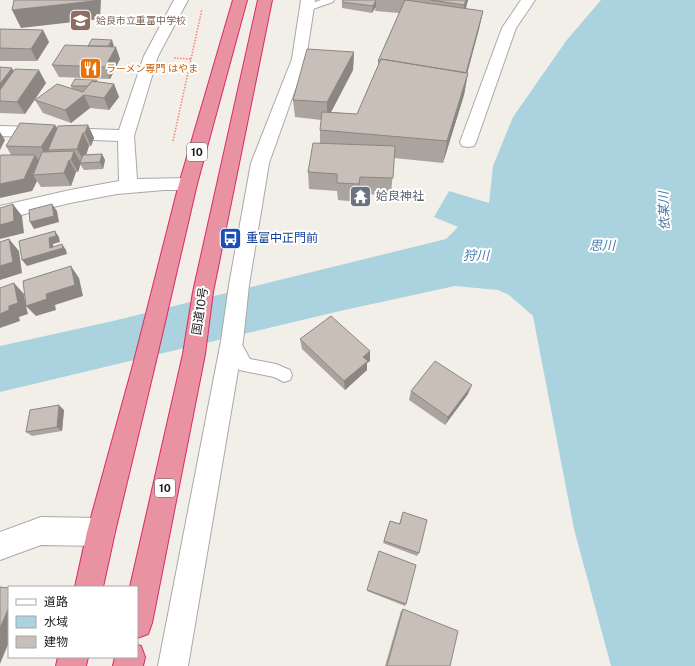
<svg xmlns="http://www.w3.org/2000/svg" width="695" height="666" viewBox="0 0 695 666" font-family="'Public Sans','Noto Sans JP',sans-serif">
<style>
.water{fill:#aad3df}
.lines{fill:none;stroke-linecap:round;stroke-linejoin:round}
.lane-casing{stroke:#a9a9a9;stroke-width:2}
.street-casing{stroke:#a9a9a9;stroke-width:2}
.highway-casing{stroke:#dc2a67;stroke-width:2}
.path{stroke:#fa8072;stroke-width:1.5;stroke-dasharray:1.5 1.5;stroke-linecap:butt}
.lane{fill:#fff;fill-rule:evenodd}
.street{fill:#fff;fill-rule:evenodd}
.highway{fill:#e892a2;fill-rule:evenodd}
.wall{fill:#aba49e}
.shaded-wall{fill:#8b8681}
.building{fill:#c7bfb8;stroke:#8b8681}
.labels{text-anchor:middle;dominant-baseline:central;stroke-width:4;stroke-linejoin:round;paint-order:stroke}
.far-education-label{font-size:10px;fill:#785e54;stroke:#fff;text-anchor:start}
.far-food-label{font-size:10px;fill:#c56008;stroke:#fff;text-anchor:start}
.shield{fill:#fff;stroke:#646464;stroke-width:1}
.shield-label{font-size:11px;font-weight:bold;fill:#222}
.worship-label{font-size:12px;fill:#5b616d;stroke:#fff;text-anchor:start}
.transit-label{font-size:12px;fill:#164399;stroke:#fff;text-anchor:start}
.street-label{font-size:12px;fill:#222;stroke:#fff}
.water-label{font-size:13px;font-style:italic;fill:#4a7aab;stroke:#fff}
</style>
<rect width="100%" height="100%" fill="#f2efe9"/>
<path class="water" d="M601,0H695V666H611L574,529L533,316L509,295L498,290L455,286L340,311L0,392V346L113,321L446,239L458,227L434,217L449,191L489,203L493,166L513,117L566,41Z"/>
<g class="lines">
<defs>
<path id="lane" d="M321,0H334L333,2L310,10L307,11L302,8L304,6Z
M232,335L237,336L250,359L276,364L290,370L292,375L290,380L284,382L274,377L239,370L224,341L227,336Z"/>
<path id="street" d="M174,0H188L158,56L134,136L137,179L188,178L194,180L197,184L194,188L188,190H164L117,194L70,203L0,220V206L70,190L119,181L118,141L0,136V126L119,130L144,56Z
M301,0H315L306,59L269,163L249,285L243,341L188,666H158L221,341L229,285L251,163L292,59Z
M521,0H535L516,28L476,142L474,146L468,147L462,146L460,142L502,28Z
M41,517L101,518L111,522L115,532L111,542L101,546L41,545L0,560V532Z"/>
<path id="highway" d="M233,0H247L197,184L155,365L115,532L103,587H75L87,532L133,365L179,184Z
M258,0H272L213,292L205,354L152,623L148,634L137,638V587H130L183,354L193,292Z
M137,645L141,646L145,657L143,666H113L115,657H137Z
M58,657H88L86,666H56Z"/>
</defs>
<use href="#lane" class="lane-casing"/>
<use href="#street" class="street-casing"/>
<use href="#highway" class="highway-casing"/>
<path class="path" d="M174,58L191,59
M173,141L202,9"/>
<use href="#lane" class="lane"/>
<use href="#street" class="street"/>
<use href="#highway" class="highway"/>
</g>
<path class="wall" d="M343,0H468L466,9L483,11L479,29L467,73H468L464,95L443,163L394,158L391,195L359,194L358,202L338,200L337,191L309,189L308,172L320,143V130L321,120L295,117L293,100L354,52L353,70L331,112L357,114L378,66V61L399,13L375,11L376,7L372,13L342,8V2Z
M0,29L43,30L49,42L37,61H0Z
M114,47L120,59L110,79L59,77L52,65Z
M0,67L14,71L46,83L25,114L0,113Z
M98,82L114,84L119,97L109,110L90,108L71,123L43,113L35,100L72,89L71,86Z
M55,125L57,128L88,125L94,138L91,146H89L86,155L102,154L105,160L103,169L84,170L80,164L78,172H76L71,186L41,187L37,181L32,191L11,155L6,146Z
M300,339L370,361L367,363V370L345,390L302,349Z
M411,391L468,394L445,425L409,400Z
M64,410L62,431L32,436L26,432Z
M402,515L419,553L417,556L383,543L390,521L399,524Z
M379,551L406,604L405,606L367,591Z
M403,609L450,666H385L401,611Z"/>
<path class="shaded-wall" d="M94,0H101L100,19L21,28L12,10Z
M466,0H468L461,23L464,5Z
M376,1V7L372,13L373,6Z
M483,11L479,29L462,93L465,75Z
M43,30L49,42L37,61L31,49Z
M112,40L114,46L107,49Z
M116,47L120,59L110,79L105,67Z
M354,52L353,70L327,120V102Z
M12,68L19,80L0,101V84Z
M39,70L46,83L25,114L17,102Z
M468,73L464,95L443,163L447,141Z
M114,84L119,97L109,110L104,98Z
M84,95L90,108L71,123L65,110Z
M55,125L62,137L48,150L52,155L49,160L41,147Z
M88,125L94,138L91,146L85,133Z
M0,132L5,140L0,150Z
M83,133L89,146L84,161L77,149Z
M74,151L81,163L78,172L71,160Z
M102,154L105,160L103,169L100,162Z
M35,155L43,167L33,175L37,181L32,191L0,198V184Z
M69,160L76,172L71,186L64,173Z
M360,177L359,194L358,202L359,184Z
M13,204L22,216L24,233L0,239V225Z
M52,204L57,211L59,222L34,229L30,222Z
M55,231L59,237L60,242L53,244L54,251L62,244L66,250L67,254L27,266L22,260L49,238Z
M9,239L19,251L22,273L0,280V266Z
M71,266L79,278L83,296L55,305L56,310L36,316L26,306L28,314L19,317L20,321L0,328V314L9,306L14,283L24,294L26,306L46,294Z
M370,351V361L367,363V370L345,390L344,381L363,357Z
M472,385L468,394L445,425L448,417Z
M59,405L64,410L62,431L57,427Z
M9,607V642L0,664V628Z"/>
<path class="building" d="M14,0H94V1L12,10Z
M343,0H376L373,6L342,2Z
M405,0L483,11L466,73L381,59L380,61H378Z
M431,0H466L464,5Z
M0,29L43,30L31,49L0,48Z
M92,39L112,40L108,46H88Z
M65,45L116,47L105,67L52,65Z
M307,49L354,52L327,102L293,100Z
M381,59L468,73L447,141L320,130L322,112L357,114Z
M0,67L12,68L0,84Z
M15,69L39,70L17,102L0,101V90Z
M75,79L97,80L96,82L92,81L88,86H71Z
M92,81L114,84L104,98L84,95L65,110L35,100L57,84L83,92Z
M20,123L55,125L41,147L6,146Z
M88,125L85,133H83L77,149L48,150L58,126Z
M313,143L395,146L393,178L360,177L359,184L337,183V174L308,172Z
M74,151L71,160H69L64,173L33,175L42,152Z
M102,154L100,162L80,163L83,155Z
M1,155H35L24,179L0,184V156Z
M13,204L14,221L0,225V208Z
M52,204L54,216L30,222L29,210Z
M55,231L56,236L49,238L50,248L62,244L63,248L22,260L19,241Z
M9,239L13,262L0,266V242Z
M71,266L75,285L46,294L47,299L26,306L23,281Z
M14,283L18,303L9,306V310L0,314V288Z
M331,316L370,351L363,357L368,361L344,381L300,339Z
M435,361L472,385L448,417L411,391Z
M59,405L57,427L26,432L30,410Z
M403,512L427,520L419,553L384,541L390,521L400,524Z
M379,551L416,565L406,604L367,590Z
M0,587L9,588V607L0,628Z
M403,609L458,631L450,666H387Z"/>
<defs>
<symbol id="school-square" viewBox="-11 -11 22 22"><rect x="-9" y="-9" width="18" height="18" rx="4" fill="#8d6e63" stroke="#fff"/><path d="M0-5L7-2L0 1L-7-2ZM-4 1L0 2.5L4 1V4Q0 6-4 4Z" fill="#fff"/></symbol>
<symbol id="restaurant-square" viewBox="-11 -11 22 22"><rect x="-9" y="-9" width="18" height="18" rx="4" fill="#e8710a" stroke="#fff"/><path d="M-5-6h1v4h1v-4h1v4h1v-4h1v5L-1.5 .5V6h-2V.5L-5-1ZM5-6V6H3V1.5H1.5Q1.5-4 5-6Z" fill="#fff"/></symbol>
<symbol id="temple-square" viewBox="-11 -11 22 22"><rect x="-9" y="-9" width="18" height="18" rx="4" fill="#6b7280" stroke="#fff"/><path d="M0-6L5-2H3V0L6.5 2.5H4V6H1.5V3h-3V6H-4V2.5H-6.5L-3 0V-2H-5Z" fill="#fff"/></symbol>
<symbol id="bus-square" viewBox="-11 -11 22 22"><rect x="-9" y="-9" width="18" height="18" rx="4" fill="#1a4fb4" stroke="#fff"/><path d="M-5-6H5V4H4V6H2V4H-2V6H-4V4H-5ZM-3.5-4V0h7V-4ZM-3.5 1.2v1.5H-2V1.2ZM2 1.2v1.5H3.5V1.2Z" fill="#fff"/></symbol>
</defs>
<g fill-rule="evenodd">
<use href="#school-square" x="68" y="8" width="25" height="25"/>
<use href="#restaurant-square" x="78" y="56" width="25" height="25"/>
<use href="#temple-square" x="348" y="184" width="25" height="25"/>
<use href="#bus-square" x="218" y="226" width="25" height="25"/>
</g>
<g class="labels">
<g class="far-education-label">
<text x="96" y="20">姶良市立重富中学校</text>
</g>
<g class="far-food-label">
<text x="106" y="68">ラーメン専門 はやま</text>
</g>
<g class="shield">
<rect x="187" y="143" width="20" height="18" rx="3"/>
<rect x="155" y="479" width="20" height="18" rx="3"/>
</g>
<g class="shield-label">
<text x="197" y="152">10</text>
<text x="165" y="488">10</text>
</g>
<g class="worship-label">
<text x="376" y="196">姶良神社</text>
</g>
<g class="transit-label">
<text x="246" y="238">重富中正門前</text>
</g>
<g class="street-label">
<text transform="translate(200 311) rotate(-81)">国道10号</text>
</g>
<g class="water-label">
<text transform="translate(664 211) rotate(-92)">依某川</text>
<text x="602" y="245">思川</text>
<text x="476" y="255">狩川</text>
</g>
</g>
<rect x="8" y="586" width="130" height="72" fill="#ffffff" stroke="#a7a7a7"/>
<rect x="16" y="599" width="20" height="6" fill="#ffffff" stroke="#a7a7a7"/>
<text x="44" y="606" font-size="12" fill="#222222">道路</text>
<rect x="16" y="616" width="20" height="12" fill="#aad3df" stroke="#a7a7a7"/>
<text x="44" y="626" font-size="12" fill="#222222">水域</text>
<rect x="16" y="636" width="20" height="12" fill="#c7bfb8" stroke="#a7a7a7"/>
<text x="44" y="646" font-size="12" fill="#222222">建物</text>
</svg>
